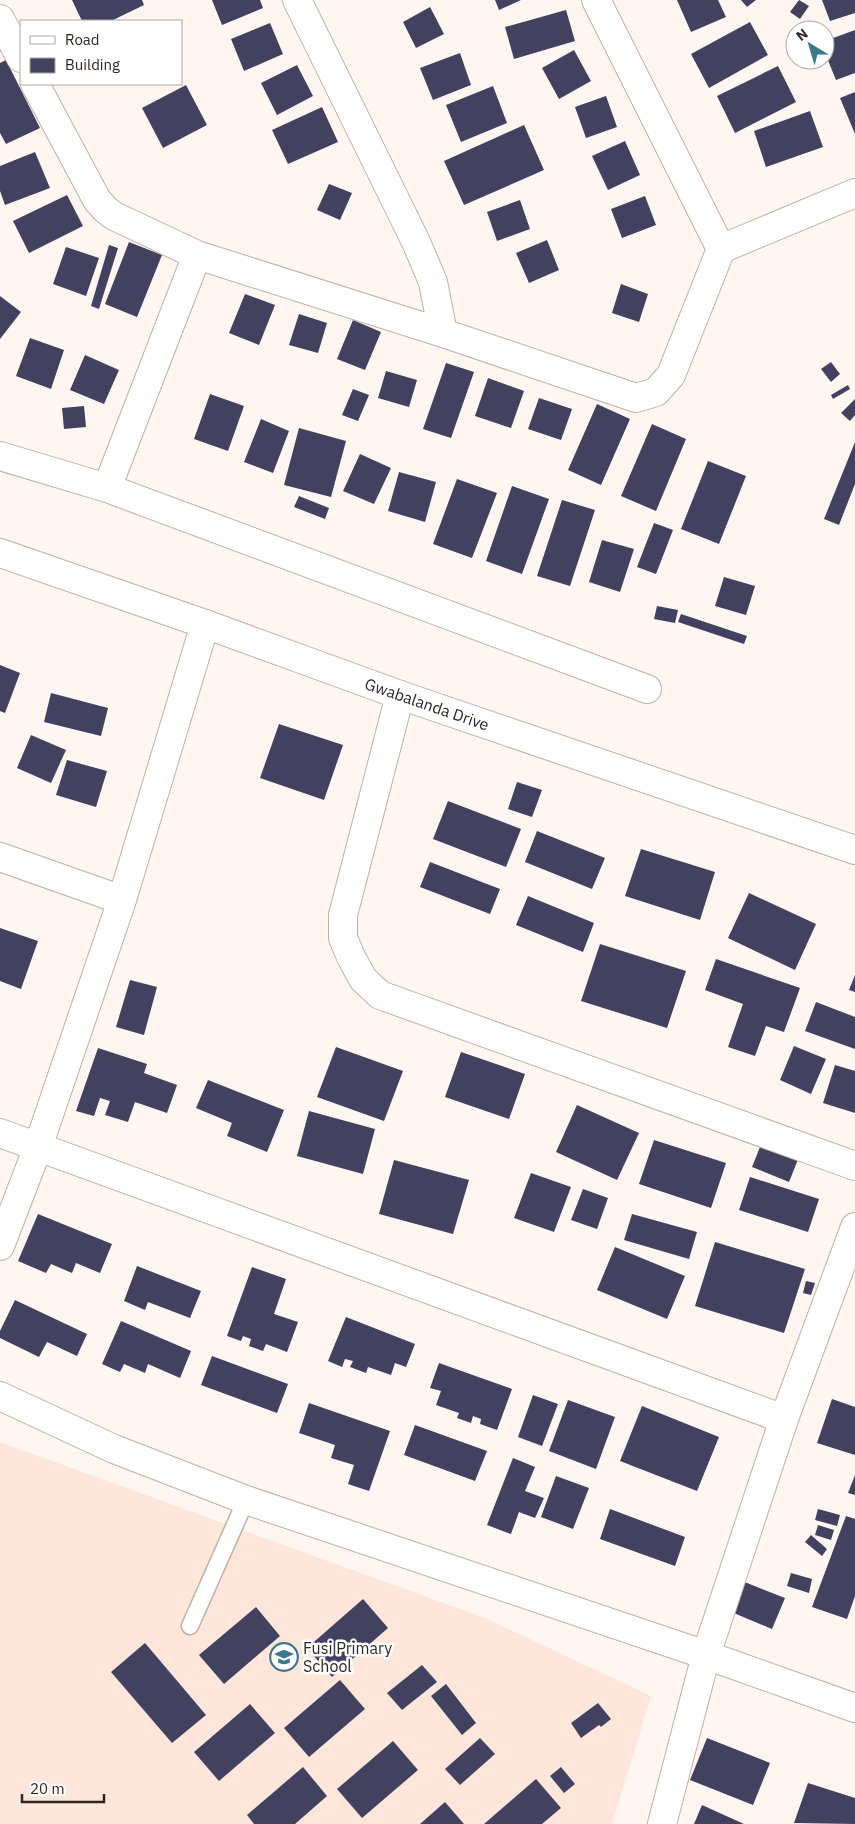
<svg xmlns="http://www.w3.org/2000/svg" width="855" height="1824" viewBox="0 0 855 1824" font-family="'IBM Plex Sans',sans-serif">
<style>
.built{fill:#fee6db}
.building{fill:#434160}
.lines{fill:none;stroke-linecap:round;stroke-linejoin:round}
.lane-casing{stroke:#c4afa5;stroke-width:19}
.street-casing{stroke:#c4afa5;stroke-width:30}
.secondary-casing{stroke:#c4afa5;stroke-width:30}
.lane{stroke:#fff;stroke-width:16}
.street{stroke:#fff;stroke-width:28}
.secondary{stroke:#fff;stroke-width:28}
.labels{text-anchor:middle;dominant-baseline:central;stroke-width:5;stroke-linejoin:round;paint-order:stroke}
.street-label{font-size:16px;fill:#2f2623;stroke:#fff}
.poi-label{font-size:16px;fill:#2f2623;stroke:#fff;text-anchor:start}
</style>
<rect width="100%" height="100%" fill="#fff6f1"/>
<path class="built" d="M0,1442L485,1618L651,1696L612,1824H0Z"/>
<path class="building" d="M72,0H142L144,5L111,21H82Z
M212,0H260L263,8L222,25Z
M495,0H521L499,10Z
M677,0H718L726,17L691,32Z
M741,0H756L747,7Z
M799,0L809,6L800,19L790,12Z
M822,0H855V13L830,21Z
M430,7L444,34L416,48L403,22Z
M566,10L575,41L514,59L505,27Z
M750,22L768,55L709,88L691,54Z
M270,23L283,54L244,71L231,39Z
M855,30V73L836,80L825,53V41Z
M574,50L591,81L559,99L542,68Z
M460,53L471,85L433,100L420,68Z
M6,60L40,128L6,144L0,133V63Z
M297,65L313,96L277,115L261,83Z
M778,66L796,102L735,133L717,96Z
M186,85L207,125L163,148L142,108Z
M493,86L507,123L461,142L446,105Z
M855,92V134L840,98Z
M606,96L617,127L586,138L575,107Z
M322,107L338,142L288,164L272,130Z
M810,111L823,147L766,167L754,131Z
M524,125L544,170L464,205L444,161Z
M625,141L640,175L608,190L592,156Z
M35,152L50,188L5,205L0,191V166Z
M329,184L352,193L340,220L317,210Z
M67,195L83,226L29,253L13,221Z
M645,196L656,225L622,238L611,209Z
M520,200L530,229L497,241L487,212Z
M547,240L559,270L529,283L516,253Z
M129,242L162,255L137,317L105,304Z
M109,245L118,248L99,309L91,306Z
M66,247L99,258L86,296L53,284Z
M621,284L648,294L639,322L612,313Z
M245,294L275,305L259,345L229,333Z
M0,296L21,312L0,339Z
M299,314L327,323L318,353L289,345Z
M353,320L381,332L365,370L337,359Z
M30,338L64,350L51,389L16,376Z
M85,355L119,370L104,404L70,390Z
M831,362L840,374L831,382L821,369Z
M446,363L474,372L451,438L423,429Z
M386,371L417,380L409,407L378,398Z
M488,378L524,391L511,428L475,416Z
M848,385L850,389L833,399L831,395Z
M353,389L369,395L358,421L342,415Z
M210,394L244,406L228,451L194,439Z
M539,398L572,409L561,440L528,429Z
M855,399V415L850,421L841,413Z
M597,404L630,419L601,485L568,470Z
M84,406L86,427L64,429L62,408Z
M261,419L289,431L273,473L244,462Z
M652,424L686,439L656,511L621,496Z
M299,428L346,441L331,497L284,485Z
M855,442V484L839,525L824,519Z
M360,454L391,468L374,504L343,491Z
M708,461L746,476L719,544L681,529Z
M399,472L436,482L425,522L388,511Z
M457,479L497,493L472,558L433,544Z
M512,486L549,499L522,574L486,561Z
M299,496L329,508L325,519L294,507Z
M562,500L595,510L570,586L537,576Z
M654,523L673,530L656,574L637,567Z
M602,540L634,549L620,592L589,582Z
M724,577L755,586L746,615L715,606Z
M657,606L678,610L675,623L654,619Z
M681,614L747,636L744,644L678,622Z
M0,665L20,673L5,713L0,711Z
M51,693L108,708L101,736L44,722Z
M279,724L343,745L324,800L260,778Z
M31,735L66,750L51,783L17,768Z
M67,760L107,771L96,807L56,795Z
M517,782L542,790L532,817L508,809Z
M448,801L521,829L506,867L433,839Z
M537,831L605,858L592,889L525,862Z
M641,849L715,872L700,920L625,896Z
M430,862L500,889L490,914L420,887Z
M749,893L816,924L795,970L728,938Z
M528,896L594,923L583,952L516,925Z
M0,928L38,941L21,989L0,981Z
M600,944L686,971L667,1028L581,1001Z
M716,959L800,988L784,1032L766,1026L755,1056L728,1047L743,1004L705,990Z
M855,975V992L849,990Z
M130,980L157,987L144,1035L116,1027Z
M816,1002L855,1017V1049L805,1031Z
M794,1046L826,1059L811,1094L780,1080Z
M336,1047L403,1071L384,1121L317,1097Z
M98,1048L147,1064L144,1073L177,1085L167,1113L135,1102L128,1122L105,1115L110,1101L100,1098L94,1116L76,1111Z
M461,1052L525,1074L509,1119L445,1097Z
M835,1065L855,1071V1113L823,1103Z
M208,1080L284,1110L267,1152L227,1136L232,1123L196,1108Z
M577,1105L639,1133L617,1180L556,1152Z
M309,1111L375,1129L363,1174L297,1156Z
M764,1137L801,1152L789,1182L752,1167Z
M654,1140L726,1163L711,1208L639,1184Z
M394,1160L469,1180L453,1234L379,1214Z
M531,1173L571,1187L554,1232L514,1218Z
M750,1177L819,1199L808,1232L739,1210Z
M583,1189L608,1198L597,1229L571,1220Z
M38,1214L112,1244L100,1273L76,1263L72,1273L51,1264L46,1273L18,1261Z
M632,1214L697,1232L689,1259L624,1240Z
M715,1242L805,1269L784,1333L695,1306Z
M615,1247L685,1276L667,1319L597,1290Z
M137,1266L201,1291L190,1318L148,1302L145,1310L124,1301Z
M252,1267L286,1279L274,1314L298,1322L287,1352L266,1344L263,1351L249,1346L251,1339L243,1336L241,1341L227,1336Z
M806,1281L815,1283L811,1295L803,1293Z
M15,1300L87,1334L77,1356L47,1342L39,1357L0,1338V1331Z
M346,1317L415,1344L406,1367L395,1363L391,1375L368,1367L366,1373L350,1367L353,1361L345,1359L342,1367L328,1361Z
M121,1321L191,1351L180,1378L148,1364L145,1373L124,1364L120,1372L102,1364Z
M212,1356L288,1384L277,1413L201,1385Z
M439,1363L512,1389L497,1430L480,1424L481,1419L473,1416L471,1423L457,1418L459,1413L436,1405L441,1391L430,1388Z
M533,1395L558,1404L542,1446L518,1437Z
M832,1399L855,1407V1455L817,1443Z
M568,1400L615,1417L596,1469L549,1451Z
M309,1403L390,1431L369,1491L348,1484L354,1465L331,1458L335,1445L299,1433Z
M642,1406L719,1437L697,1491L620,1461Z
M415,1425L487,1451L475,1481L404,1455Z
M513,1458L535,1467L525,1491L544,1498L535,1518L519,1512L511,1534L487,1525Z
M855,1475V1495L848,1493Z
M556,1476L589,1488L573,1529L541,1517Z
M610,1509L685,1537L675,1566L600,1539Z
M818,1509L840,1515L837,1526L815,1520Z
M846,1516L855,1519V1596L847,1619L812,1607Z
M818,1525L834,1530L831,1540L815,1535Z
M811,1535L827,1549L822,1556L805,1542Z
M791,1573L812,1579L809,1593L787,1586Z
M742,1581L785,1598L772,1629L729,1611Z
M363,1599L388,1628L332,1677L307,1648Z
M256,1607L280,1636L224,1684L199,1655Z
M145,1643L206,1715L172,1743L111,1672Z
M422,1665L437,1682L402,1710L387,1693Z
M340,1680L365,1709L309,1757L284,1728Z
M446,1684L476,1723L462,1735L431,1696Z
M598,1703L611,1719L601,1727L599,1725L581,1738L571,1723Z
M250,1704L275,1733L219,1781L194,1752Z
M480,1738L495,1754L460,1785L445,1769Z
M707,1738L770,1763L753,1805L690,1780Z
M393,1741L418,1770L362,1818L337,1789Z
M303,1767L327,1796L295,1824H254L247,1815Z
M561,1767L575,1784L564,1793L550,1776Z
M536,1779L561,1808L542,1824H484Z
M808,1783L855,1798V1824L794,1823Z
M445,1802L464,1824H420Z
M702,1805L744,1824H694Z"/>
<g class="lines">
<defs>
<path id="lane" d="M190,1626L246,1500"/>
<path id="street" d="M297,0L416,242L433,282L443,333
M596,0L721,249
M0,19L21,58
M35,84L97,200L105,209L114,216L197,255L443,333L636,398L656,392L671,375L721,249L855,193
M0,456L107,488L647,689
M107,488L197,255
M400,695L343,915V938L351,957L363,979L380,995L855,1166
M0,857L122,900
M0,1133L784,1419
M0,1246L38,1147L122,900L205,624
M0,1396L114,1449L246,1500L706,1655L855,1708
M662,1824L706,1655L784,1419L855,1227"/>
<path id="secondary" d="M0,553L205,624L400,695L855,850"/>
</defs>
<use href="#lane" class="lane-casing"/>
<use href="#street" class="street-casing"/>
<use href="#secondary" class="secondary-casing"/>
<use href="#lane" class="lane"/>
<use href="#street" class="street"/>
<use href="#secondary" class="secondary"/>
</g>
<defs>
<symbol id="school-ring" viewBox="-11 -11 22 22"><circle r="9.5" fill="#fff" stroke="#3a788d" stroke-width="1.5"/><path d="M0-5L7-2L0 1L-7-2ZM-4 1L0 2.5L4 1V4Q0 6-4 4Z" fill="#3a788d"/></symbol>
</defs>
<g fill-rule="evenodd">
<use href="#school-ring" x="268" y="1641" width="32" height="32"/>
</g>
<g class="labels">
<g class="street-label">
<text transform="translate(427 704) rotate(19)">Gwabalanda Drive</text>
</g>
<g class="poi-label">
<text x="303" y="1648">Fusi Primary<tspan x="303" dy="18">School</tspan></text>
</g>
</g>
<rect x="20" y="20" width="162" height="65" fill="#ffffff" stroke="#aca8a7"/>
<rect x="30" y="36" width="25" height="8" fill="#ffffff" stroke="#aca8a7"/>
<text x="65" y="45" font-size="15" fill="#2f2623">Road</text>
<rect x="30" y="58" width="25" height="15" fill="#434160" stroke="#aca8a7"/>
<text x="65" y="70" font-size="15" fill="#2f2623">Building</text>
<g transform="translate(810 45) rotate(322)"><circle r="24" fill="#ffffff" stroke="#aca8a7"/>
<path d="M0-4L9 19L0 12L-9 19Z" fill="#3a788d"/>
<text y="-8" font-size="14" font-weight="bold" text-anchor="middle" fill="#2f2623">N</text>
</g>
<path d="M22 1794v8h82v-8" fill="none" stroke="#2f2623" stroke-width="2.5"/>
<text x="30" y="1794" font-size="15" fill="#2f2623" stroke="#ffffff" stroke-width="4" paint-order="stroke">20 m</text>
</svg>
